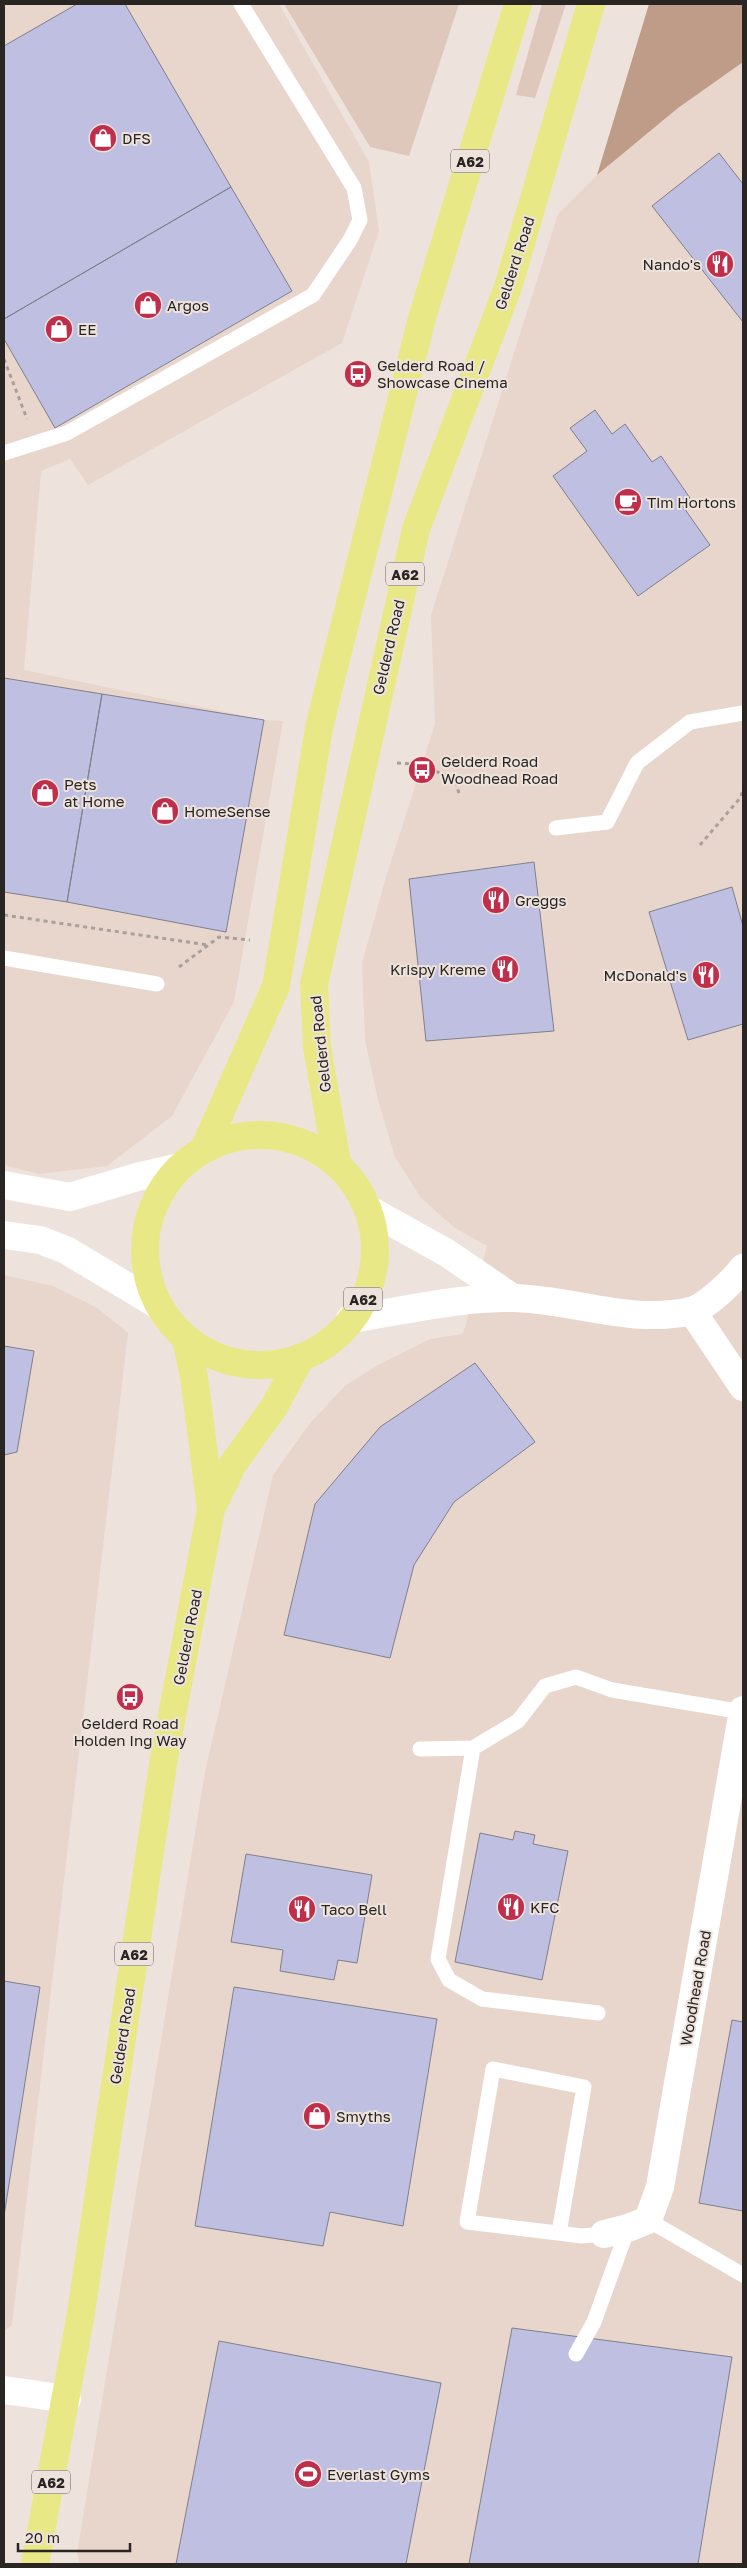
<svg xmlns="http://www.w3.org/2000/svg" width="747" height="2568" viewBox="0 0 747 2568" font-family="'Golos Text',sans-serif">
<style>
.built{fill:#e8d5cc}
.green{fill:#ddc8bb}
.forest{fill:#be9c88}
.building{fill:#bfbfe2;stroke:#7f808a}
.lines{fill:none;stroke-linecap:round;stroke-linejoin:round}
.path{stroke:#a9a09b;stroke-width:3;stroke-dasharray:4 4;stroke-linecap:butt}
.service{stroke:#fff;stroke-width:15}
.minor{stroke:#fff;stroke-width:28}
.primary{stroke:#e8e986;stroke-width:28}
.labels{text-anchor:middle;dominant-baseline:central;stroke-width:4;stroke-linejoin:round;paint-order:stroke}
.shield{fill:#eee3dc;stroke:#645e5a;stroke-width:1}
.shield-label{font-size:14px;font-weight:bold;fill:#292522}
.poi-label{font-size:15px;fill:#292522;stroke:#eee3dc;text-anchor:start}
.street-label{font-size:15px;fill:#292522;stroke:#eee3dc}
</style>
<rect width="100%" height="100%" fill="#eee3dc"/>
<path class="built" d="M4,4H279L369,162L379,231L342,343L88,485L70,459L41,471L24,670L264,720L283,721L234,1002L172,1116L107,1166L39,1174L4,1165Z
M743,60V2564H80L77,2553L205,1772L273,1475L310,1423L346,1385L378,1365L430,1339L463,1334L487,1246L455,1228L421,1198L395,1157L378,1100L365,1040L362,963L386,877L435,724L431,615L558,214L597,175L678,108Z
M4,1275L53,1286L96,1307L128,1333L12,2325L4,2332Z"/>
<path class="green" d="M284,4H459L409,156L370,147Z
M542,4H566L535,98L516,95Z"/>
<path class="forest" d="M649,4H743V62L678,108L597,175Z"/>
<path class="building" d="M77,4H125L231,187L4,319V46Z
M719,153L743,184V322L652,206Z
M231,187L292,291L55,428L4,339V319Z
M595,410L612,434L625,424L652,462L661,456L690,498L682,505L710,545L638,596L553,476L587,451L570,428Z
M4,678L102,694L67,902L4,892Z
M102,694L264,720L226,932L67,902Z
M534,862L554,1031L426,1041L409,879Z
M732,887L743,926V1024L688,1040L649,912Z
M4,1346L34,1351L17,1452L4,1455Z
M475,1363L535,1442L454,1502L414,1565L390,1658L284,1635L315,1504L380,1427Z
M515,1831L535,1835L533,1844L568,1851L542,1980L455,1962L480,1833L513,1840Z
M246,1854L372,1875L357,1963L338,1960L334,1980L280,1971L283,1950L231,1942Z
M4,1981L40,1987L4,2216Z
M234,1987L437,2019L403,2226L330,2212L323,2246L195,2226Z
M732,2020L743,2022V2211L699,2203Z
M512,2328L732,2357L698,2564H469Z
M219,2341L441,2383L406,2564H176Z"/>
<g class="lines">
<path class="path" d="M4,359L27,419
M397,763L414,764L455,778L459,794
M700,845L741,797L743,788
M4,915L208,945
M179,967L219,937L250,940"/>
<path class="service" d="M4,453L67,433L313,295L350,240L360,220L354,188L241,4
M556,828L607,822L637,763L690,722L743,713
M4,958L157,984
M473,1748L438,1959L449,1980L482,1999L598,2013
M420,1749L473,1748L518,1721L545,1686L576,1677L612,1690L743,1712
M648,2220L743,2275
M559,2233L584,2087L493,2069L467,2222L582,2236L604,2234
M576,2354L594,2322L628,2228"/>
<path class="minor" d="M4,1185L70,1197L137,1177L180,1167
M368,1209L447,1253L513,1298
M4,1235L40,1240L66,1250L158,1305
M692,1311L743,1387
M350,1319C404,1311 459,1297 513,1298C572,1299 631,1325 691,1311C706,1307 733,1281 743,1268
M604,2234L628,2228L648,2220L660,2187L743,1710
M4,2390L67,2399"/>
<path class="primary" d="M145 1250a115 115 0 1 1 230 0a115 115 0 1 1-230 0Z
M205,1147L276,986L319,728L326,699L422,318L518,4
M337,1163L317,1047L314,984L416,529L508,287L591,4
M186,1339L194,1377L211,1509
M35,2564L80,2319L164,1758L211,1509L233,1464L274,1407L301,1357"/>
</g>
<defs>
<symbol id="shop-disc" viewBox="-11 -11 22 22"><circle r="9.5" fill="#bf2f4b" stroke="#eee3dc"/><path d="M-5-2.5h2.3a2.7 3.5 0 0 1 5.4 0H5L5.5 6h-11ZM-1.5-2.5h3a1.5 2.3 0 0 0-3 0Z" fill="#fff"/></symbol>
<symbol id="restaurant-disc" viewBox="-11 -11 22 22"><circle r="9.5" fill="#bf2f4b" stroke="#eee3dc"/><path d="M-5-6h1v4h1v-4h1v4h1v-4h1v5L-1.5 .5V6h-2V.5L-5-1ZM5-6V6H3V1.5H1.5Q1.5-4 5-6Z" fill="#fff"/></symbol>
<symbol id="bus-disc" viewBox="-11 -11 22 22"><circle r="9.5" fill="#bf2f4b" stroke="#eee3dc"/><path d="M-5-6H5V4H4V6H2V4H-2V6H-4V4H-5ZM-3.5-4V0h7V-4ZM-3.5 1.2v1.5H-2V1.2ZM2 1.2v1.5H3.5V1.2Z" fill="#fff"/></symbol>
<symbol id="cafe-disc" viewBox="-11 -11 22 22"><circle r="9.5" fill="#bf2f4b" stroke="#eee3dc"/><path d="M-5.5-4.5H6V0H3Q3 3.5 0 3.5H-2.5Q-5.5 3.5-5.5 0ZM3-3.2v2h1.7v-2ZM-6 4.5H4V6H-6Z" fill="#fff"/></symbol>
<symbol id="stadium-disc" viewBox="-11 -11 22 22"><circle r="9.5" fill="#bf2f4b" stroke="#eee3dc"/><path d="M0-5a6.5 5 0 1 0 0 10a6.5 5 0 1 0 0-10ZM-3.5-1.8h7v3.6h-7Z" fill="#fff"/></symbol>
</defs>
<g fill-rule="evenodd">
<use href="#shop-disc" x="87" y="122" width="32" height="32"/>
<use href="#restaurant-disc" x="704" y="248" width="32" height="32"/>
<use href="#shop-disc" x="132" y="289" width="32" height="32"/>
<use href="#shop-disc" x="43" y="313" width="32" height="32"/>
<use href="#bus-disc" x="342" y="358" width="32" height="32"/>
<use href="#cafe-disc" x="612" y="486" width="32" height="32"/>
<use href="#bus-disc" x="406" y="754" width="32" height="32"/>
<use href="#shop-disc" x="29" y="777" width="32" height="32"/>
<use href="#shop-disc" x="149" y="795" width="32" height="32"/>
<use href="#restaurant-disc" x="480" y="884" width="32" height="32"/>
<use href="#restaurant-disc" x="489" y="953" width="32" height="32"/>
<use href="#restaurant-disc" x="690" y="959" width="32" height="32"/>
<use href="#bus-disc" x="114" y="1681" width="32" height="32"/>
<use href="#restaurant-disc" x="495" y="1891" width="32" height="32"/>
<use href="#restaurant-disc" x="286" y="1893" width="32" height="32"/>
<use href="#shop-disc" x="301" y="2100" width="32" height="32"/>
<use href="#stadium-disc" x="292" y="2458" width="32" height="32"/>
</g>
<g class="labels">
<g class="shield">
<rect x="451" y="149.5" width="38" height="23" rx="4"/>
<rect x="386" y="562.5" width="38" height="23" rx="4"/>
<rect x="344" y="1287.5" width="38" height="23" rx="4"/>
<rect x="115" y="1942.5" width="38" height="23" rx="4"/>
<rect x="32" y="2470.5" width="38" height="23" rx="4"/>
</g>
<g class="shield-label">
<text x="470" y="161">A62</text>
<text x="405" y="574">A62</text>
<text x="363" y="1299">A62</text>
<text x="134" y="1954">A62</text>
<text x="51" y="2482">A62</text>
</g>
<g class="poi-label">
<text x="122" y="138">DFS</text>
<text x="701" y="264" text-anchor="end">Nando's</text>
<text x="167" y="305">Argos</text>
<text x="78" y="329">EE</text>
<text x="377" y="365">Gelderd Road /<tspan x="377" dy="17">Showcase Cinema</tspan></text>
<text x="647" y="502">Tim Hortons</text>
<text x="441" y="761">Gelderd Road<tspan x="441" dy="17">Woodhead Road</tspan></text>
<text x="64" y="784">Pets<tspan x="64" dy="17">at Home</tspan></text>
<text x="184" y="811">HomeSense</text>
<text x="515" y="900">Greggs</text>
<text x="486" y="969" text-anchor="end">Krispy Kreme</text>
<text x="687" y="975" text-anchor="end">McDonald's</text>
<text x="130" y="1723" text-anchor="middle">Gelderd Road<tspan x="130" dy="17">Holden Ing Way</tspan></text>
<text x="530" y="1907">KFC</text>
<text x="321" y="1909">Taco Bell</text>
<text x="336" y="2116">Smyths</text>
<text x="327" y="2474">Everlast Gyms</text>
</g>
<g class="street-label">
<text transform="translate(514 263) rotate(-72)">Gelderd Road</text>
<text transform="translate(388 647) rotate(-77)">Gelderd Road</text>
<text transform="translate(320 1044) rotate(-96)">Gelderd Road</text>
<text transform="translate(187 1637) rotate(-79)">Gelderd Road</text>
<text transform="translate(695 1988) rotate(-80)">Woodhead Road</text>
<text transform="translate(122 2036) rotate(-81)">Gelderd Road</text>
</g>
</g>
<rect width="747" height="2568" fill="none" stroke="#292522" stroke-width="10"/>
<path d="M18 2543v8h112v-8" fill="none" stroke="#292522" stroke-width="2.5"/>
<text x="25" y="2543" font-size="15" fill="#292522" stroke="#eee3dc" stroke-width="4" paint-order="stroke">20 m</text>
</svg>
